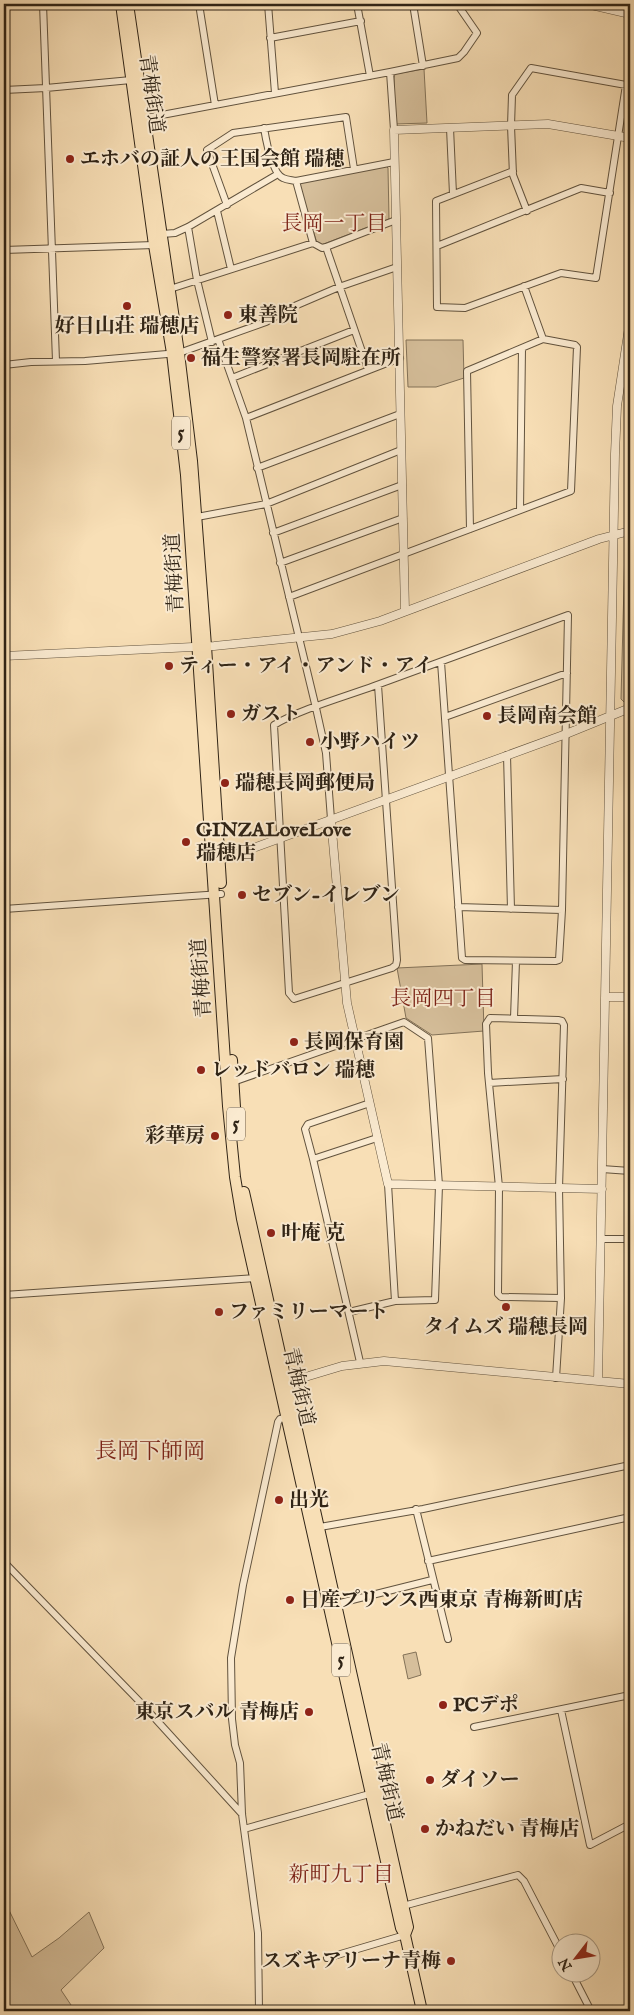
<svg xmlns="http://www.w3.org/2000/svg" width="634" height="2015" viewBox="0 0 634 2015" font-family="'IM FELL English','Noto Serif JP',serif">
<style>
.green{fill:#d6bf9b;stroke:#837258}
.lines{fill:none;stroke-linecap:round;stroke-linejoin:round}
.minor-casing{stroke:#62533e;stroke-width:8}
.tertiary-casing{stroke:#62533e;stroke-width:9}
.primary-casing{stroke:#302416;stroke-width:12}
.minor{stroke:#faead0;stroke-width:6}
.tertiary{stroke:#faead0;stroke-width:8}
.primary{stroke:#f8dfb6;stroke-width:10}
.poi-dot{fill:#8f2418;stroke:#faead0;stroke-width:2}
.labels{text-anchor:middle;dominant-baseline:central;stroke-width:4;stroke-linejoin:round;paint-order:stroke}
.shield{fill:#faead0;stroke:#6d5f4e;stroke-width:1}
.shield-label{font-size:19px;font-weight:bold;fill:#302416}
.street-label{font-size:20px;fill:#302416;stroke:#faead0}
.poi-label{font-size:20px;font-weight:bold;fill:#302416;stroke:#faead0;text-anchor:start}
.neighbourhood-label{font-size:21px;fill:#7a1f14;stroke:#faead0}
.quarter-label{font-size:22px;fill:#7a1f14;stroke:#faead0}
</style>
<rect width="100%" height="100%" fill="#f8dfb6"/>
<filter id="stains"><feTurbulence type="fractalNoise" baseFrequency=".004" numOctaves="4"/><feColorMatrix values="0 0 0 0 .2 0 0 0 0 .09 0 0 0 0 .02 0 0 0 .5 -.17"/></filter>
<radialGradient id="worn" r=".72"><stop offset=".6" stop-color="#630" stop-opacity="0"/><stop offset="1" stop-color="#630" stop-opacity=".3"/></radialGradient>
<path class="green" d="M424,69L427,123L395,124L394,78L395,74Z
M386,166L388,168L389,219L321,245L317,243L299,185L301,182Z
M406,340H463L464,378L436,387H408Z
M630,541V703L626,704L621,699L625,546Z
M482,964L484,1031L432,1035L406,1018L397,968Z
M416,1652L421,1675L408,1679L403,1655Z
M4,1900L32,1957L59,1938L89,1912L104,1948L61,1990L75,2011H4Z"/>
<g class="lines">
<defs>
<path id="minor" d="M43,4L56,361
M199,4L215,105
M268,4L275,93
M357,4L370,76
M413,4L423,66
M270,38L361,21
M390,72L394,130
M4,90L46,88L131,80
M146,118L390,72L458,58L464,52L477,33L457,4
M264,128C266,140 272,173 283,178C287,180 292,180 296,181L394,162
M450,128L453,194
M513,171L436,201L437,307L465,308L561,273L596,278L626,85L531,68L512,95L511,126L513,175L527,211
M296,181L313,243L322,248L326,247L368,369
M227,205L207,150L233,133L346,117L354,169
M217,211L231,269
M188,227L197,280L212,342
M162,234L175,233L188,227L278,174
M437,246L581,188L610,193
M326,247L396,220
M4,250L154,245
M524,286L543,339
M170,289L313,243
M218,339L246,418L316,708L326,753L331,819
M4,365L31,362L85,361L179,353L266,322L290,308L339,287L397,267
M232,378L354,330
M246,418L400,358
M257,468L400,414
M520,510L522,348
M197,517L266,504L401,450
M273,533L402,485
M280,563L403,518
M289,597L571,491L577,347L575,345L543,339L467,371L470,529
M378,685L397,960L396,965L392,968L294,999L289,993L274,725C301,709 344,697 374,686C439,662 503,639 568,615L562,910L559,960L556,961L465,960L462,958L441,662
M445,717L567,673
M507,755L511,909
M458,907L562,910
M4,909L221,894
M490,1018L558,1020L562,1021L564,1025L559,1188L561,1298L501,1297L498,1294L499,1187L488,1073L486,1024Z
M514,1018L516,961
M233,1082L404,1022L428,1038L439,1185L435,1300L395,1301L349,1312
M489,1083L563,1079
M313,1159L305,1129L308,1124L370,1103
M602,1169L630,1171
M388,1184L395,1301
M601,1239H630
M4,1295L257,1278
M360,1362L313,1159L377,1138
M556,1378L561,1298
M416,1509L448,1639
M320,1527L423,1509L630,1465
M428,1561L630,1517
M4,1562L140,1702L242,1814
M336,1604L432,1580
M561,1710L590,1845L630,1824
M474,1727L630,1695
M244,1829L373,1793
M403,1906L518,1875L524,1881L562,1954
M327,1958L405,1935
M571,1972L591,2011
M259,2011L258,1933L242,1814L240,1763L235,1745L232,1719L231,1658L243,1585L278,1422L280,1419L290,1417"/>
<path id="tertiary" d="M587,4L630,14
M405,611L394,130L548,124L630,138
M4,656L214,646L332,634L380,621L599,539L630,531
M331,819L347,1003L388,1184L602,1189
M215,862L566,734L630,708
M605,997H630
M598,1381L615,454L617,406L630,321
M282,1384L342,1366L384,1361L630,1384"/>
<path id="primary" d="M121,4L154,245L172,353L186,475L228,1106L235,1177L242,1219L401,1928L405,1935L422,2011
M128,4L179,353L192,461L206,646L221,883
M232,1060L236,1123
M244,1192L408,1927L405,1935"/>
</defs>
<use href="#minor" class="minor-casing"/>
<use href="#tertiary" class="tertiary-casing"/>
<use href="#primary" class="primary-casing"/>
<use href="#minor" class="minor"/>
<use href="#tertiary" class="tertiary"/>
<use href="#primary" class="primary"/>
</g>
<g class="poi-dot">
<circle cx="70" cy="159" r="5"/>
<circle cx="127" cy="306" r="5"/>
<circle cx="228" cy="315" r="5"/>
<circle cx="191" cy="358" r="5"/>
<circle cx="169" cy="666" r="5"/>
<circle cx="231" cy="714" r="5"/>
<circle cx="487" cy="716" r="5"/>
<circle cx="310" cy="742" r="5"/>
<circle cx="225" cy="783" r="5"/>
<circle cx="186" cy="842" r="5"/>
<circle cx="242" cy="895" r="5"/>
<circle cx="294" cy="1042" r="5"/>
<circle cx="201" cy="1070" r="5"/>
<circle cx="215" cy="1136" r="5"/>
<circle cx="271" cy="1233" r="5"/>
<circle cx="506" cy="1307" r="5"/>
<circle cx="219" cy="1312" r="5"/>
<circle cx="279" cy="1500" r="5"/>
<circle cx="290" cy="1600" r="5"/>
<circle cx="443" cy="1705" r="5"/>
<circle cx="309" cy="1712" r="5"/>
<circle cx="430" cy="1780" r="5"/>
<circle cx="425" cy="1829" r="5"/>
<circle cx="451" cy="1961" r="5"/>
</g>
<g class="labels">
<g class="shield">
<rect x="172" y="416.5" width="18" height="33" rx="4"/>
<rect x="227" y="1107.5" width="18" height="33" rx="4"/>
<rect x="332" y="1643.5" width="18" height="33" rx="4"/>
</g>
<g class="shield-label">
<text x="181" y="433">5</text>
<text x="236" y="1124">5</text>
<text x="341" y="1660">5</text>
</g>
<g class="street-label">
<text transform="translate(151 94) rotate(82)">青梅街道</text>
<text transform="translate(175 573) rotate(-93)">青梅街道</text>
<text transform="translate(202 978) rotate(-94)">青梅街道</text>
<text transform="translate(298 1387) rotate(77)">青梅街道</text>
<text transform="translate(386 1782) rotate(77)">青梅街道</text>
</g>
<g class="poi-label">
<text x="80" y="159">エホバの証人の王国会館 瑞穂</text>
<text x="238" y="315">東善院</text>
<text x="127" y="326" text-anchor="middle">好日山荘 瑞穂店</text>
<text x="201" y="358">福生警察署長岡駐在所</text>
<text x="179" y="666">ティー・アイ・アンド・アイ</text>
<text x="241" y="714">ガスト</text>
<text x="497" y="716">長岡南会館</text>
<text x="320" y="742">小野ハイツ</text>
<text x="235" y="783">瑞穂長岡郵便局</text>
<text x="196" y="830">GINZALoveLove<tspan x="196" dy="23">瑞穂店</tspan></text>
<text x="252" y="895">セブン-イレブン</text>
<text x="304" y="1042">長岡保育園</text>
<text x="211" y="1070">レッドバロン 瑞穂</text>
<text x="205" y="1136" text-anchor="end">彩華房</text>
<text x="281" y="1233">叶庵 克</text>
<text x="229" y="1312">ファミリーマート</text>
<text x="506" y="1327" text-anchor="middle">タイムズ 瑞穂長岡</text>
<text x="289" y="1500">出光</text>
<text x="300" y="1600">日産プリンス西東京 青梅新町店</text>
<text x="453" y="1705">PCデポ</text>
<text x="299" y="1712" text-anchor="end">東京スバル 青梅店</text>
<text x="440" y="1780">ダイソー</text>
<text x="435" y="1829">かねだい 青梅店</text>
<text x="441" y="1961" text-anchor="end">スズキアリーナ青梅</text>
</g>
<g class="neighbourhood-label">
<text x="334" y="224">長岡一丁目</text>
<text x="443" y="999">長岡四丁目</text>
<text x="341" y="1875">新町九丁目</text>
</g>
<g class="quarter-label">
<text x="150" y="1452">長岡下師岡</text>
</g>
</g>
<rect width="634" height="2015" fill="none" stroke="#f8dfb6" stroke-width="20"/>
<rect x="5" y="5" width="624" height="2005" fill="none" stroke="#302416" stroke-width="2.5"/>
<rect x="10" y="10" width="614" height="1995" fill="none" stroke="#302416"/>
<g transform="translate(576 1958) rotate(239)"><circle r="24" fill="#faead0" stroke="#a99b86"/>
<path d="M0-4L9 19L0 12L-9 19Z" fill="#8f2418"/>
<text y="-8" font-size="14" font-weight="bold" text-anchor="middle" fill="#302416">N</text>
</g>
<rect width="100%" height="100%" filter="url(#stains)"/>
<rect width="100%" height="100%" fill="url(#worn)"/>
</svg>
